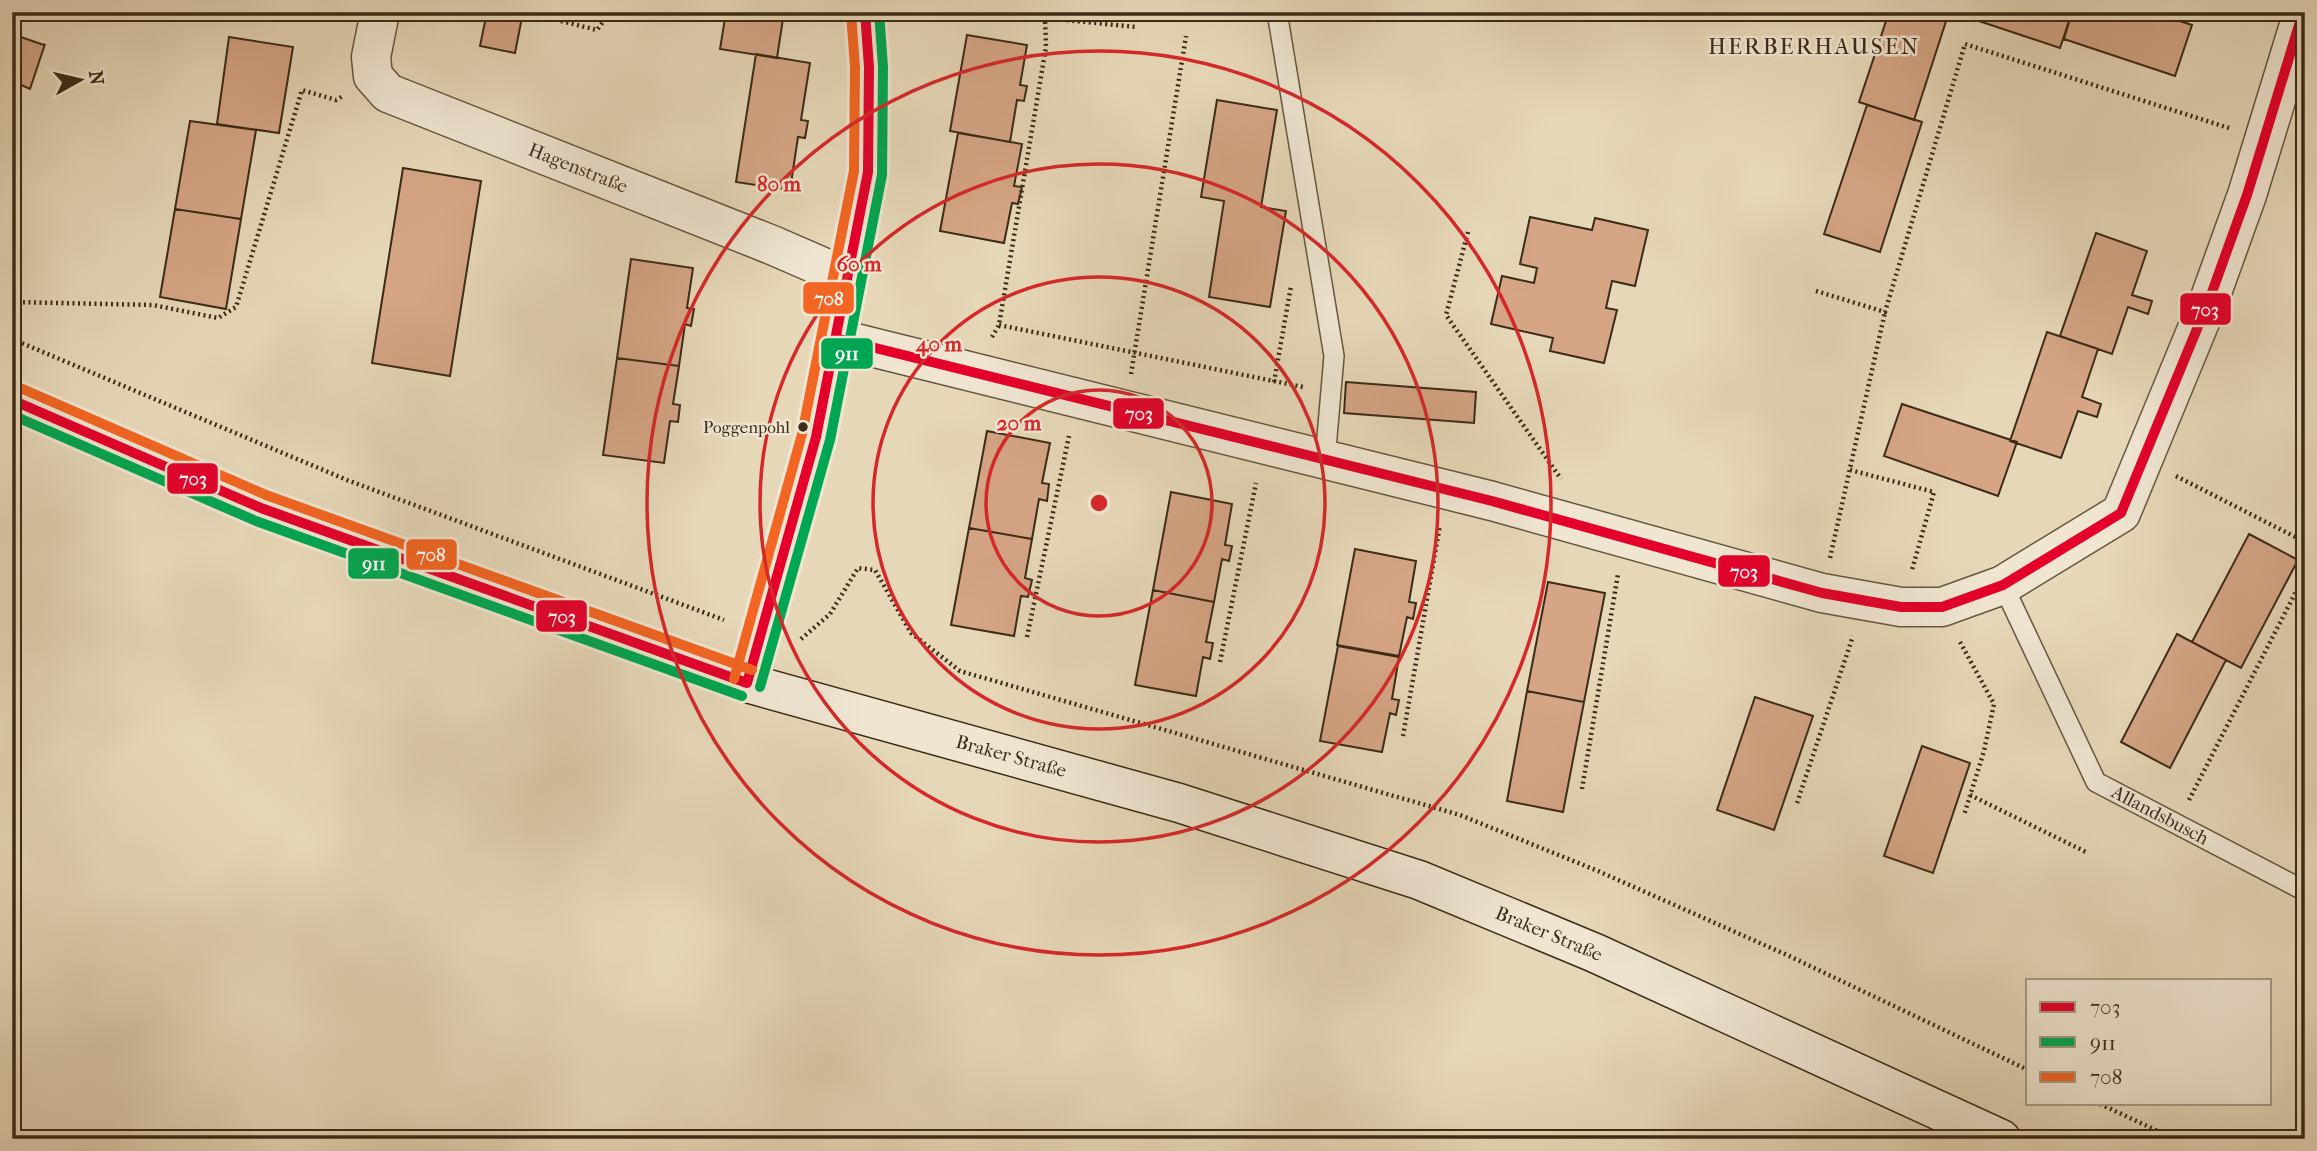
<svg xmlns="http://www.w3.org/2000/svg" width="2317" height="1151" viewBox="0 0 2317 1151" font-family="'IM FELL French Canon',serif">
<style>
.building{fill:#d5a585;stroke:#3b2b17;stroke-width:2}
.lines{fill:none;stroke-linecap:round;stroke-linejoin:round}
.lane-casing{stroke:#66563f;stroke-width:22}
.street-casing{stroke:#66563f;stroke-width:41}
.secondary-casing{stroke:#3b2b17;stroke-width:41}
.path{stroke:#3b2b17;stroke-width:4.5;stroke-dasharray:2 3.5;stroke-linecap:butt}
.lane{stroke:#efe5d1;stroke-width:19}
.street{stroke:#efe5d1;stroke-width:38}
.secondary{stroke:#efe5d1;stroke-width:38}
.bus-1-casing{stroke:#efe5d1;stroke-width:16}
.bus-2-casing{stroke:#efe5d1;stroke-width:16}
.bus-3-casing{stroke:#efe5d1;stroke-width:16}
.bus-1{stroke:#e4002b;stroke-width:10}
.bus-2{stroke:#00a651;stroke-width:10}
.bus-3{stroke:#f26522;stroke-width:10}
.ring{fill:none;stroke:#d62828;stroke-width:3.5}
.bus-dot{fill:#3b2b17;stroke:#efe5d1;stroke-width:2.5}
.labels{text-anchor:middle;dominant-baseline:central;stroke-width:5;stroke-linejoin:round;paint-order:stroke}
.bus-label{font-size:17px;fill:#3b2b17;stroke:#efe5d1;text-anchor:end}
.street-label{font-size:19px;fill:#3b2b17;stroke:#efe5d1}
.quarter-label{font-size:23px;letter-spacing:2px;fill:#3b2b17;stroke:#efe5d1}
.centre{fill:#d62828;stroke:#efe5d1;stroke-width:3.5}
.ring-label{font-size:21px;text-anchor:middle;font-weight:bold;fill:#d62828;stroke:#efe5d1;stroke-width:5;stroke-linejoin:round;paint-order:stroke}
.line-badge{stroke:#efe5d1;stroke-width:2.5}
.badge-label{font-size:19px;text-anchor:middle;font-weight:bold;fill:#fff}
</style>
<rect width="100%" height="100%" fill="#e6d7b8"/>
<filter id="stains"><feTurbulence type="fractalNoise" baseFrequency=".00286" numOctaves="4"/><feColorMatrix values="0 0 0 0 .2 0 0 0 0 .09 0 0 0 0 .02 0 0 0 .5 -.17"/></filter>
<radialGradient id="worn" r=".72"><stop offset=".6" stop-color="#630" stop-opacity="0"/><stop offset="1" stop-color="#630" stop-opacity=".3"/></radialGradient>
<path class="building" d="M487,12H523L515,53L480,46Z
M726,12H784L777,58L720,49Z
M1889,12H1949L1914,120L1859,102Z
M1952,12H2072L2060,48Z
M2072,12H2152L2192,25L2175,76L2064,39Z
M12,34L44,45L45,44L30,89L12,81Z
M967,35L1027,45L1020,85L1027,86L1024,101L1017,100L1010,142L950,131Z
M229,37L293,47L279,133L217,124Z
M756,54L810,63L801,120L808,121L805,138L798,137L790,190L736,182Z
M1217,100L1277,110L1261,207L1286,211L1270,307L1209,297L1224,201L1201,197Z
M1867,105L1922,122L1880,252L1824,234Z
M190,121L256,130L241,219L175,209Z
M958,133L1022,144L1014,186L1022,187L1018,204L1012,203L1004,243L940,231Z
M403,168L481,181L450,376L372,363Z
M175,209L241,219L226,309L160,297Z
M1530,217L1592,230L1595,218L1648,230L1635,286L1612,281L1606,308L1617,310L1604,363L1550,351L1553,338L1491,324L1502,276L1534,283L1537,268L1520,264Z
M2096,233L2147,251L2132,295L2152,301L2148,314L2128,307L2112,354L2060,336Z
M631,259L693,268L687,308L694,309L691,326L685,324L679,366L617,358Z
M2047,332L2098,349L2082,397L2101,404L2097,417L2078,411L2061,458L2010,441Z
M617,358L679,366L673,404L680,405L678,422L670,421L664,463L603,455Z
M1346,382L1476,392L1474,423L1344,413Z
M1902,404L2017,442L1998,496L1884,456Z
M987,431L1050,443L1042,483L1049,484L1047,501L1039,499L1032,539L969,528Z
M1171,492L1232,504L1225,545L1232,546L1229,561L1222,559L1214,602L1153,590Z
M969,528L1032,539L1025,578L1032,580L1028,597L1021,596L1014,636L951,625Z
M2249,534L2298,560L2241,668L2192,642Z
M1355,549L1416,561L1409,602L1416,603L1413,619L1407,617L1399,656L1337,645Z
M1548,582L1605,593L1584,702L1527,691Z
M1153,590L1214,602L1206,642L1213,643L1210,659L1203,657L1196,696L1135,685Z
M2177,634L2226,660L2170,768L2121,742Z
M1338,646L1399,657L1392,699L1399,700L1396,715L1390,713L1382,752L1320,741Z
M1527,691L1584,702L1563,812L1507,801Z
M1755,697L1813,716L1774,830L1717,810Z
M1922,746L1970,763L1933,873L1884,856Z"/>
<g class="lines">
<defs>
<g id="lane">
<path d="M1277,12L1334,356L1325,460"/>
<path id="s1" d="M2003,585L2096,782L2305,891"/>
</g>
<g id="street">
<path id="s2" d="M380,12L371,57L373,76L388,93L772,245L848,278"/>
<path d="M835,338L1492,501L1822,593L1901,607H1942L2003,585L2121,513L2211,295L2247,195L2303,12"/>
<path d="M747,683L816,437L868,172L869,67L865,12"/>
</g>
<g id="secondary">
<path id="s3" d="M12,400L261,508L747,683L1179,803L1419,880L1595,953L2001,1139"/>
</g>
</defs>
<use href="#lane" class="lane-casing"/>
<use href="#street" class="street-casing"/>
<use href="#secondary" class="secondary-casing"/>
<path class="path" d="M1045,18L1136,27
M561,21L597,30L610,12
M1468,232L1446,315L1561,479
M1816,291L1885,312L1965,44L2229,128
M12,302L153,305L218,318L236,307L302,90L336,100L343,96
M999,325L1303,387
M992,337L999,325L1046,47L1045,18L1042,12
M12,339L347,480L724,620
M1131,374L1186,36
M1274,382L1291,286
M1850,470L1934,492L1912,570
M2176,476L2305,542
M1830,558L1885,312
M1027,637L1069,436
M801,639L830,614L858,568L875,570L911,633L960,671L1460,815L1598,871L1787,955L2028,1070
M1960,642L1994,704L1984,751L1964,815
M1220,662L1256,483
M1403,736L1440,525
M1582,789L1618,574
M1970,795L2088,853
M2189,800L2305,574
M1797,803L1853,636
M2100,1104L2175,1139"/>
<use href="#lane" class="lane"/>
<use href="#street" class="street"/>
<use href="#secondary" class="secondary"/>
<defs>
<path id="bus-1" d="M835,338L1492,501L1822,593L1901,607H1942L2003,585L2121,513L2211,295L2247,195L2303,12
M12,400L261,508L747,683
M747,683L816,437L868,172L869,67L865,12"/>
<path id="bus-2" d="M12,415L256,521L742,696
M760,687L830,440L882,175L883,67L879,12"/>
<path id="bus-3" d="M18,387L266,495L752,670
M734,679L802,434L854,171L855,67L851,13"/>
</defs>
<use href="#bus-1" class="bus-1-casing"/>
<use href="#bus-2" class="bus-2-casing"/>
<use href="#bus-3" class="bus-3-casing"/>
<use href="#bus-1" class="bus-1"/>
<use href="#bus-2" class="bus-2"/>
<use href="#bus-3" class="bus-3"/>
</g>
<g class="ring">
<circle cx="1099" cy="503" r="113"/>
<circle cx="1099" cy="503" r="226"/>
<circle cx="1099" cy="503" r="339"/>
<circle cx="1099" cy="503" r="452"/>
</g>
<circle class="bus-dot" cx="803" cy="427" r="6"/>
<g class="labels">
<g class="bus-label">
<text x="790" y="427">Poggenpohl</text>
</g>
<g class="street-label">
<text stroke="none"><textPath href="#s2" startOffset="292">Hagenstraße</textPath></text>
<text stroke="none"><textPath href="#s3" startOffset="1062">Braker Straße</textPath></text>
<text stroke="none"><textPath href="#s1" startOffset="290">Allandsbusch</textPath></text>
<text stroke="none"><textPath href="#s3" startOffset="1629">Braker Straße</textPath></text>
</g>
<g class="quarter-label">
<text x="1814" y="46">HERBERHAUSEN</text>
</g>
</g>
<circle cx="1099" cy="503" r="10" class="centre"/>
<g class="ring-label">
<text x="779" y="191">80 m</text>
<text x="859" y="271">60 m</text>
<text x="939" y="351">40 m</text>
<text x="1019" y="430">20 m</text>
</g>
<g class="line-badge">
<rect x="802" y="281" width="53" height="34" rx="7" fill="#f26522"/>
<rect x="2179" y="292" width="53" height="34" rx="7" fill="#e4002b"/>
<rect x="820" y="337" width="54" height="33" rx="7" fill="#00a651"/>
<rect x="1112" y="397" width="53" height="33" rx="7" fill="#e4002b"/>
<rect x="166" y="462" width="53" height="33" rx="7" fill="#e4002b"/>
<rect x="405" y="538" width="53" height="33" rx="7" fill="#f26522"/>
<rect x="347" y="547" width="53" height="33" rx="7" fill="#00a651"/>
<rect x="1717" y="554" width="54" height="34" rx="7" fill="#e4002b"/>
<rect x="535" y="599" width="53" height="34" rx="7" fill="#e4002b"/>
</g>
<g class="badge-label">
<text x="829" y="305">708</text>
<text x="2205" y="316">703</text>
<text x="847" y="360">911</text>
<text x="1139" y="420">703</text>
<text x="193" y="485">703</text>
<text x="431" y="561">708</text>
<text x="374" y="570">911</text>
<text x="1744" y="578">703</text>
<text x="562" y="623">703</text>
</g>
<rect width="2317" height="1151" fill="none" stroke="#e6d7b8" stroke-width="42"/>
<rect x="14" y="14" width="2289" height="1123" fill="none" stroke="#3b2b17" stroke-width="3.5"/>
<rect x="21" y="21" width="2275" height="1109" fill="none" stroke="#3b2b17" stroke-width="2"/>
<rect x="2026" y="979" width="245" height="126" fill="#efe5d1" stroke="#a79b87" stroke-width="2"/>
<rect x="2040" y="1002" width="35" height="10" fill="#e4002b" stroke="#a79b87" stroke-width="2"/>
<text x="2090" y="1014" font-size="21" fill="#3b2b17">703</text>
<rect x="2040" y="1037" width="35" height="10" fill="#00a651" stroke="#a79b87" stroke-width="2"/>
<text x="2090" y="1050" font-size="21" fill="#3b2b17">911</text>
<rect x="2040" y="1072" width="35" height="10" fill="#f26522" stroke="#a79b87" stroke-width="2"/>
<text x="2090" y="1084" font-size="21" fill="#3b2b17">708</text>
<g transform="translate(80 80) rotate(82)" stroke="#efe5d1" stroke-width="5" paint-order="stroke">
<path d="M0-5L12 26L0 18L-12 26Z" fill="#3b2b17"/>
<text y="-10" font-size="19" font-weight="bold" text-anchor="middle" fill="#3b2b17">N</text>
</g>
<rect width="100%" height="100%" filter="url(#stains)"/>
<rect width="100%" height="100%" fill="url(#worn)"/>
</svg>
